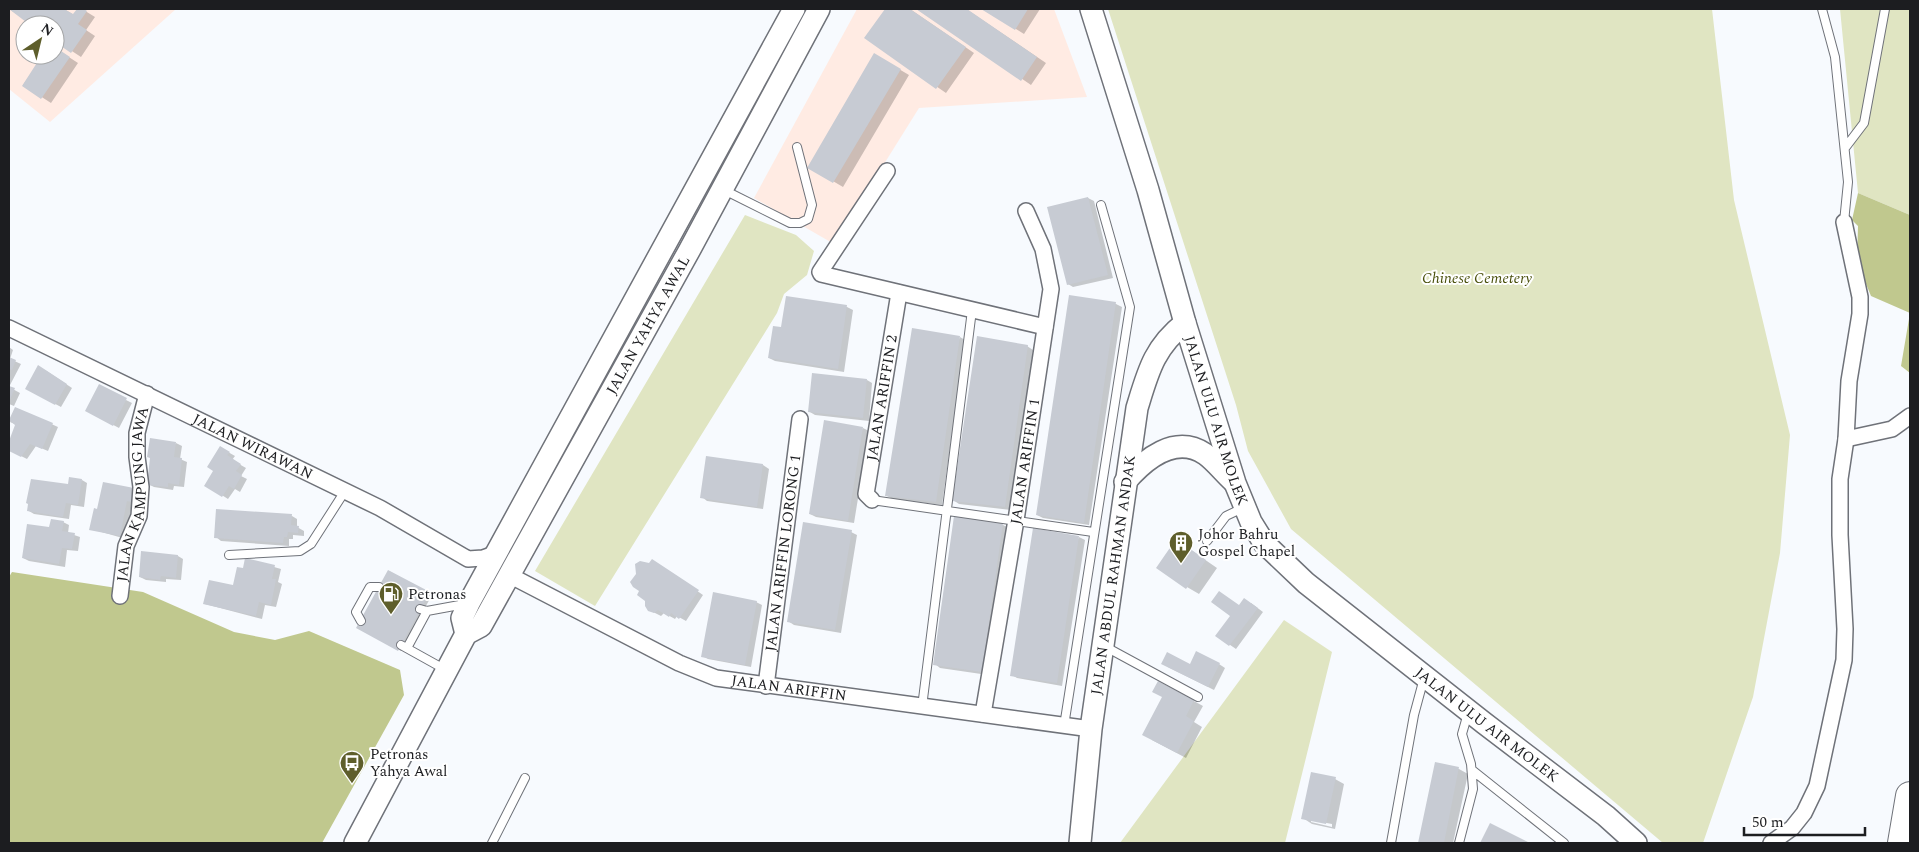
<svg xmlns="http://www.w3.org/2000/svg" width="1919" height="852" viewBox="0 0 1919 852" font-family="Spectral,serif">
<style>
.education{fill:#ffebe3;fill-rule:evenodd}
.green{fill:#e0e5c2}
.forest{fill:#c0c88e}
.shadow{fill:#0003;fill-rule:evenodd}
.building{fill:#c7cbd3}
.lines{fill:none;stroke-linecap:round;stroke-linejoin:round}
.lane-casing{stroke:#6f7279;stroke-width:10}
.street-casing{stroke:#6f7279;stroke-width:18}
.secondary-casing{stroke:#6f7279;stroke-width:24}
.highway-casing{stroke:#6f7279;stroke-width:30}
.lane{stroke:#fff;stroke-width:8}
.street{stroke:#fff;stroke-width:15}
.secondary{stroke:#fff;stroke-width:21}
.highway{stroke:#fff;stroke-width:28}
.labels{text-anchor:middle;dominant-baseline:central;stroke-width:4;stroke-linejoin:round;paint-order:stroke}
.park-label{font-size:15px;font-style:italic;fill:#494f0b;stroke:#fff}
.street-label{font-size:15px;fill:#1c1d20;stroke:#fff}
.poi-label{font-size:15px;fill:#1c1d20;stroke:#fff;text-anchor:start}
</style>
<rect width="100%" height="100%" fill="#f7fafe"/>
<path class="education" d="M9,9H176L50,122L9,89ZM25,25H55V55H25Z
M857,9H1054L1087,97L919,108L834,244L754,198Z"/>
<path class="green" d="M1108,9H1712L1734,200L1790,435L1780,553L1753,697L1703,843H1663L1291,529L1248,451L1236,405Z
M1840,9H1910V215L1858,193Z
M745,215L796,235L814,251L807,275L784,294L777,313L595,606L535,571Z
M1284,620L1332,652L1285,843H1120Z"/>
<path class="forest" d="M1858,193L1910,215V373L1901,366L1910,313L1871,296L1857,262L1858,226L1852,220Z
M12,572L143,592L234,632L275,640L309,631L400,670L404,695L322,843H9V577Z"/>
<path class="shadow" d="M9,9H64L74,15L78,9H82L95,17L86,30L95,36L81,57L55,40V25H33Z
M887,9H910L974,53L946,93L866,38Z
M919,9H966L1046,63L1031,85Z
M984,9H1040L1024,34Z
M55,48L78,63L51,103L23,85L44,55H55Z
M875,55L909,75L843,187L809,167Z
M1088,198L1094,201L1113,278L1073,287L1068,284Z
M1070,296L1116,304L1122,307L1089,525L1043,518L1037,515Z
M787,297L847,307L853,310L844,372L775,361L769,358L782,329Z
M960,337L965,340L942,505L893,499L887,496Z
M1027,346L1033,350L1011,510L959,504L953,500Z
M9,347L13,350L10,359L21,364L9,387L20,393L14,406L9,404Z
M45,370L72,388L61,407L27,389Z
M867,380L872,383L869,421L815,415L810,412Z
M126,400L132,403L119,428L87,411Z
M16,408L58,427L48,451L36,446L27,459L9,450V444L17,425L10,422Z
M863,428L869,431L854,523L816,517L810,514Z
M176,443L182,446L180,459L187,462L184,487L174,486L173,490L154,487L148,484Z
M221,448L235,456L232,460L246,468L241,476L247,479L240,492L235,489L228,499L206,485L215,470Z
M763,465L769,469L763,509L707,501L702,497Z
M82,480L87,483L84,507L71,505L69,519L34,514L29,511Z
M134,490L126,539L91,529L98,510Z
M292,516L297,519V527L304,531V536L293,535V539H289V546L221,541L216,537Z
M955,517L1003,525L1009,528L988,675L940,668L935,664Z
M63,522L69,525L68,533L80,537L78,551L67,550L65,567L29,561L23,558L50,529Z
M851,532L857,535L841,633L794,625L788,621Z
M1079,537L1085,540L1062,686L1017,678L1012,675Z
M1188,548L1217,568L1199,594L1187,587Z
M178,556L183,559L181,580L166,579V582L146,580L140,577Z
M246,559L281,569L278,582L282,584L276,607L265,605L262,619L205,604L234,587L244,570Z
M658,564L703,595L686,621L677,616L675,619L664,613L661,616L649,610Z
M389,571L432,595L401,651L358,628Z
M756,602L762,605L751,667L708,659L702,656Z
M1251,603L1263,612L1236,649L1217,636L1240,606Z
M1219,664L1225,668L1214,690L1168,667Z
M1159,682L1203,706L1194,722L1202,727L1186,758L1152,740L1163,697Z
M1436,764L1459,769L1468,774L1453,843H1419Z
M1335,779L1344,784L1335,829L1312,824L1303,818ZM1311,820L1332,824V827L1311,822Z"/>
<path class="building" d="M9,9H64L73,14L77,9H84L87,11L78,24L87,30L71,53L55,42V25H30Z
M885,9H910L966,47L936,89L864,38Z
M916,9H967L1037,57L1021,81Z
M981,9H1028L1015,30Z
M55,47L70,57L41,99L22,86L42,55H55Z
M874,53L901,69L833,183L807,168Z
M1088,197L1108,275L1067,285L1047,207Z
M1069,295L1116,302L1084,523L1036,515Z
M786,296L847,305L838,369L768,358L773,326L781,327Z
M912,328L960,336L936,502L885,496Z
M977,336L1028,345L1005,507L952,501Z
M9,357L16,360L12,370L9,369Z
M38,365L67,384L55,405L25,389Z
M812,373L867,379L863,418L808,412Z
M99,384L127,398L113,426L85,411Z
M9,386L15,388L9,402Z
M15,407L53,423L42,449L30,444L21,457L9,451V441L15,425L9,420Z
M824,420L863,427L848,521L809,514Z
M150,438L176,442L174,457L182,458L179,485L168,483V487L147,485L150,458L147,457Z
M220,446L230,452L227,455L241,464L236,471L242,475L234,489L229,486L222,497L204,486L213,471L207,467Z
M706,456L763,464L757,507L700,498Z
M69,477L82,479L78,505L66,503L63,517L27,511L28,504L26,503L31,479L68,484Z
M103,482L134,488L131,502L127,501L120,536L89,530L94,508L97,509Z
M216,509L292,514L291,525L299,526L298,533L288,532L287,537H284L283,543L214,538Z
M954,516L1003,523L982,672L933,665Z
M51,519L64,521L62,531L75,533L72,549L62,548L59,564L22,558L27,524L49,527Z
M803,522L852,530L835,630L787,622Z
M1033,528L1079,536L1057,683L1010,676Z
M1176,539L1206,560L1186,589L1156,568Z
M141,551L178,555L176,578L161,576L160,580L139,577Z
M245,558L275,565L272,579H276L271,605L259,602L256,616L203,604L209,580L233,585L237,567L243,568Z
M652,559L699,590L679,619L671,613L669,617L658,610L654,613L648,611L645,606V601L637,595L639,591L633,587L630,582L636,574L635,564L640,561L649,563Z
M388,570L430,592L398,651L356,628Z
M1219,591L1239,605L1244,598L1258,608L1229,646L1215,636L1230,616L1211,602Z
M713,592L757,601L745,665L701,657Z
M1196,651L1220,663L1208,687L1161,664L1167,652L1190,664Z
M1158,681L1194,700L1186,716L1194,721L1177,753L1142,735L1162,697L1152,692Z
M1435,762L1459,767L1444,843H1418Z
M1311,772L1336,777L1326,824L1301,819Z
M1490,823L1530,843H1480Z"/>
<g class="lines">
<defs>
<path id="lane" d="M1822,9L1835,57L1848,182L1844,222
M1845,148L1864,123L1885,9
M724,190L790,223H800L808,219L812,205L797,147
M872,500L1093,532
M1207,541L1226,516L1243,508
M229,555L300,551L311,544L345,491
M420,609L427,611L465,604
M361,621L356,612L370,587H379
M401,645L446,670
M1104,646L1198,697
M407,648L427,611
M922,707L972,310
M1064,726L1130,307L1101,205
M1472,770L1564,843
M492,843L525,778
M1391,843L1414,715L1424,678
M1459,843L1473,789L1471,764L1462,734L1468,713"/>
<g id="street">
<path d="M887,171L820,272L821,274L1045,327"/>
<path id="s1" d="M9,328L380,508L468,559L483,558L497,553"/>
<path d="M1846,439L1892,429L1910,416"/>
<path id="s2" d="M872,500L866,494L899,293"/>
<path id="s3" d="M509,575L679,663L716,678L1091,729"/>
<path id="s4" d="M120,596L126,546L139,516L141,487L137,457V433L147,394"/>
<path id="s5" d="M766,686L800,419"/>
<path id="s6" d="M983,714L1016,520L1051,289L1043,249L1026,211"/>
<path d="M1771,843L1792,828L1804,813L1817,786L1844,660L1845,629L1840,535V479L1846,439L1849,381L1860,314V297L1844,222"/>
</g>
<g id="secondary">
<path id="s7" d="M1091,9L1148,190L1185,323L1235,483L1251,522L1264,543L1306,583L1484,723L1606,816L1636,843"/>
<path d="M1125,482C1145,459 1175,434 1205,454C1215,461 1224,473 1233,481"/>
<path d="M466,634L462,618L469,603L794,9"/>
<path id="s8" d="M355,843L466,634L481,626L689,251L819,9"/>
<path id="s9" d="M1080,843L1091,729L1137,408C1148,372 1154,347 1185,323"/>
</g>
<path id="highway" d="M1902,843L1910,796"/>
</defs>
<use href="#lane" class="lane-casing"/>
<use href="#street" class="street-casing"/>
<use href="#secondary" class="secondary-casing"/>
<use href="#highway" class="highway-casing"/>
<use href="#lane" class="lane"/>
<use href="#street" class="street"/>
<use href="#secondary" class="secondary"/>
<use href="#highway" class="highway"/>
</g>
<defs>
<symbol id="building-pin" viewBox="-11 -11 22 30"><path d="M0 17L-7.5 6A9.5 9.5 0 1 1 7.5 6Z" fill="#5e5e2b" stroke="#fff"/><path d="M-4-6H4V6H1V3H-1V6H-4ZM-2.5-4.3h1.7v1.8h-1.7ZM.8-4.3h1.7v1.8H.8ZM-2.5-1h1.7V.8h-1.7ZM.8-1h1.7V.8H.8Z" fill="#fff"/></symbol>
<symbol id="fuel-pin" viewBox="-11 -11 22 30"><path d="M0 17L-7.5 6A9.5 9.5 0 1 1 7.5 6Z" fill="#5e5e2b" stroke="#fff"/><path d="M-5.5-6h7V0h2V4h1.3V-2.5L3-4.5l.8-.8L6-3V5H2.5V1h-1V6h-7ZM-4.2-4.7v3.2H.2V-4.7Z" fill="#fff"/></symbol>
<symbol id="bus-pin" viewBox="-11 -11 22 30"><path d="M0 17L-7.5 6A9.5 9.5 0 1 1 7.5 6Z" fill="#5e5e2b" stroke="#fff"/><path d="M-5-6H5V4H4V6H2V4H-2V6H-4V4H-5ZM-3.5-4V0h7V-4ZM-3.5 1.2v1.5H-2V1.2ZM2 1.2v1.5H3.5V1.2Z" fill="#fff"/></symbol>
</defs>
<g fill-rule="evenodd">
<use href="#building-pin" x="1167" y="529" width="28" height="38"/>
<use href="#fuel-pin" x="377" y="580" width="28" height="38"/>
<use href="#bus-pin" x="338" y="749" width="28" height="38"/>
</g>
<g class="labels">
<g class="park-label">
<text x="1477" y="278">Chinese Cemetery</text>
</g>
<g class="street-label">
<text stroke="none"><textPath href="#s8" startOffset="598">JALAN YAHYA AWAL</textPath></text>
<text stroke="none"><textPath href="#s2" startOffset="106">JALAN ARIFFIN 2</textPath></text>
<text stroke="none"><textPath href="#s7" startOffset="430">JALAN ULU AIR MOLEK</textPath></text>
<text stroke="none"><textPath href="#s1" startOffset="271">JALAN WIRAWAN</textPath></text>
<text stroke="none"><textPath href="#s6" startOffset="256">JALAN ARIFFIN 1</textPath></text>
<text stroke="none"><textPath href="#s4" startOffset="104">JALAN KAMPUNG JAWA</textPath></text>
<text stroke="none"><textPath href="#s5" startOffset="134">JALAN ARIFFIN LORONG 1</textPath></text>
<text stroke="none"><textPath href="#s9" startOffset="270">JALAN ABDUL RAHMAN ANDAK</textPath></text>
<text stroke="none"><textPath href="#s3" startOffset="305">JALAN ARIFFIN</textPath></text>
<text stroke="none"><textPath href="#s7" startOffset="850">JALAN ULU AIR MOLEK</textPath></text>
</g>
<g class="poi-label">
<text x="1198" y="534">Johor Bahru<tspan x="1198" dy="17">Gospel Chapel</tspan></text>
<text x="408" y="594">Petronas</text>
<text x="370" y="754">Petronas<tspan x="370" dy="17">Yahya Awal</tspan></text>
</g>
</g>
<rect width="1919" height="852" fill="none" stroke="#1c1d20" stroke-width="20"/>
<g transform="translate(40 40) rotate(35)"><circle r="24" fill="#ffffff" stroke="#a4a5a6"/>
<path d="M0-4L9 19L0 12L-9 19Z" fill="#5e5e2b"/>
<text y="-8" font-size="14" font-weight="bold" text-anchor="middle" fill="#1c1d20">N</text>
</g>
<path d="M1744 827v8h121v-8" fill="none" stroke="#1c1d20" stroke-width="2.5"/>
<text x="1752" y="827" font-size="15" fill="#1c1d20" stroke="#ffffff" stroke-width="4" paint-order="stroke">50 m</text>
</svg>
